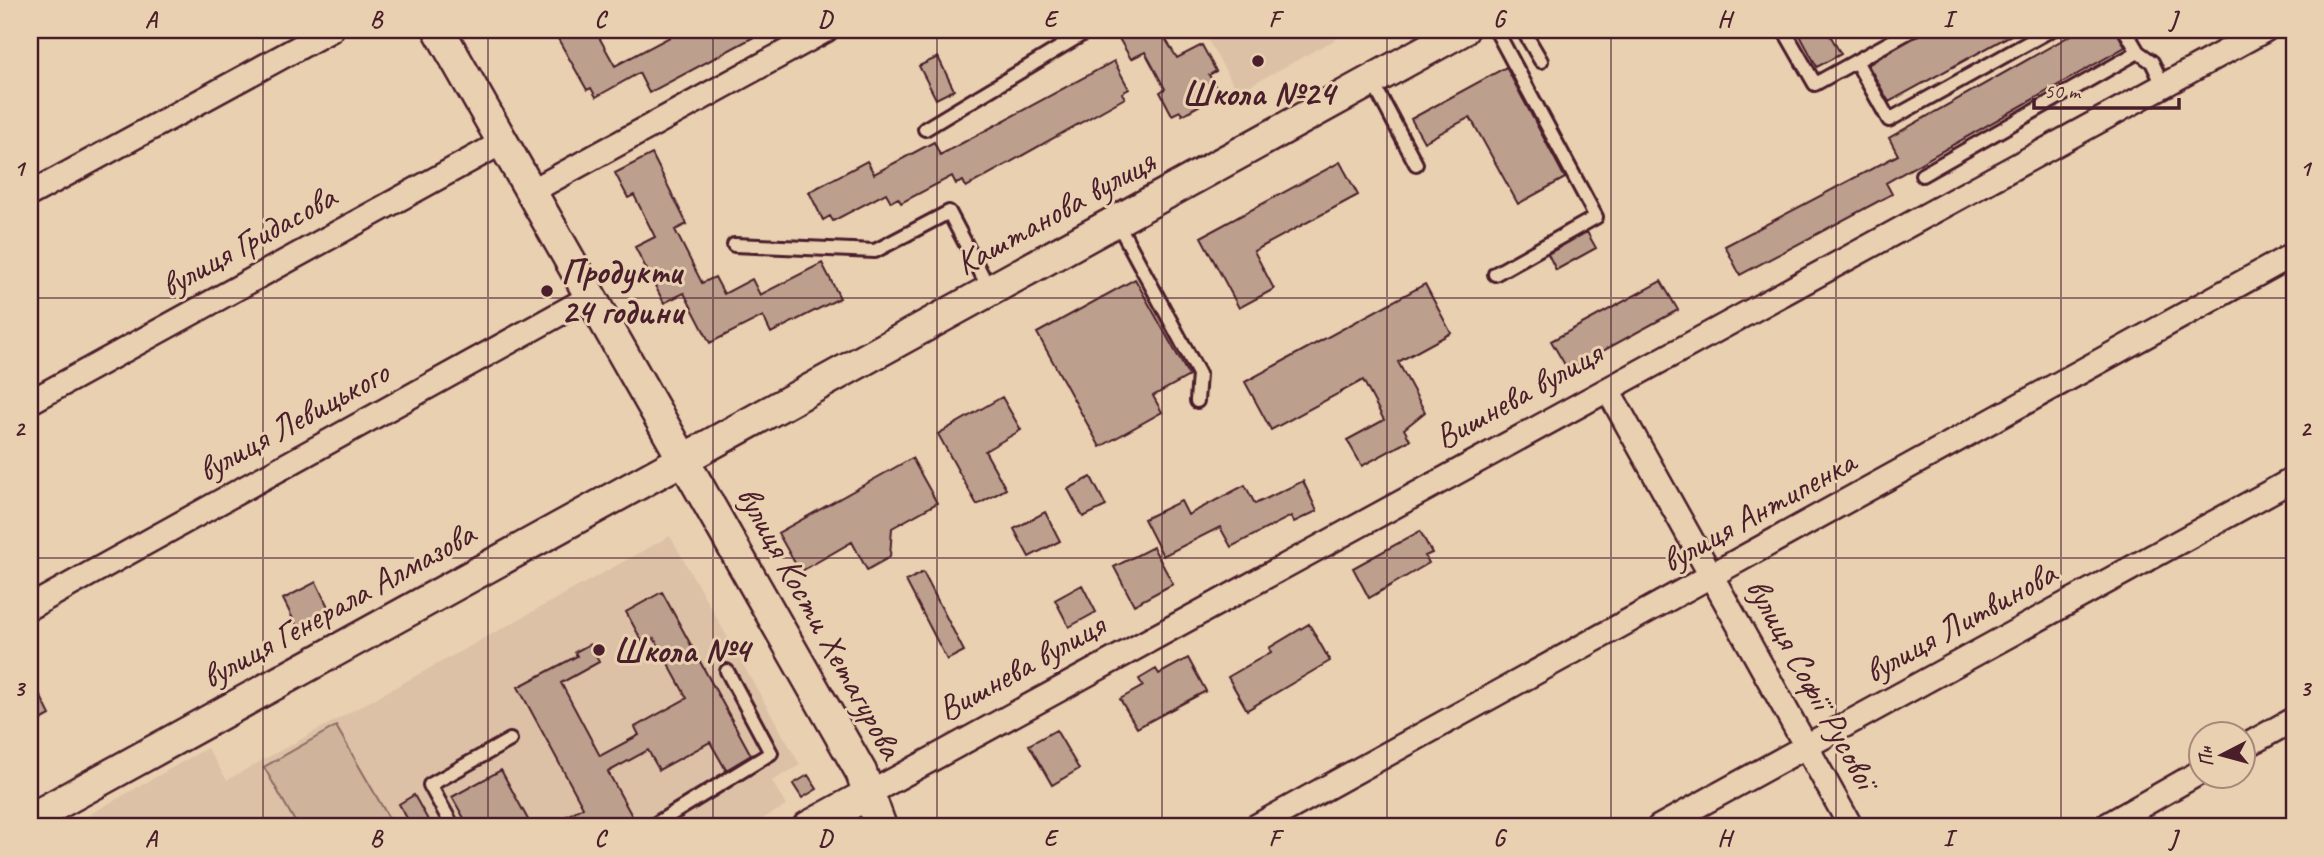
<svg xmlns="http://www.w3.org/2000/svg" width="2324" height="857" viewBox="0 0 2324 857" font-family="Caveat,sans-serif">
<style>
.built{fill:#dcc1a6}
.green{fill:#cfb49b;stroke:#8c6a63;stroke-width:2}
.building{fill:#bc9f8c;stroke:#4a1f2b;stroke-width:2}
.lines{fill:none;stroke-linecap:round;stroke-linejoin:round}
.service-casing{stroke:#4a1f2b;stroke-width:18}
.minor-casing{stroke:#4a1f2b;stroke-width:28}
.tertiary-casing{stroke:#4a1f2b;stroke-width:35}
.service{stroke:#e9d0b1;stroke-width:12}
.minor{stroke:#e9d0b1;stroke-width:23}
.tertiary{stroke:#e9d0b1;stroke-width:30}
.grid{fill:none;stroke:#4a1f2b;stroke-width:2;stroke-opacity:0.55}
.poi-dot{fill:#4a1f2b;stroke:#e9d0b1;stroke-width:2.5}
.labels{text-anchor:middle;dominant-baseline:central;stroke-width:6;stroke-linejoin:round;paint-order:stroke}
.poi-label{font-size:35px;font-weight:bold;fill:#4a1f2b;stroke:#e9d0b1;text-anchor:start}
.street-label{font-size:35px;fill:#4a1f2b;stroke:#e9d0b1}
.neatline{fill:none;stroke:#4a1f2b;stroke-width:2.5}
.grid-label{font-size:23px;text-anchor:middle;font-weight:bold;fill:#4a1f2b}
</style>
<rect width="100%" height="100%" fill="#e9d0b1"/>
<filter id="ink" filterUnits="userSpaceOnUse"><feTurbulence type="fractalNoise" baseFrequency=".0143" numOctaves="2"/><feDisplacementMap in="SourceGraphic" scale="14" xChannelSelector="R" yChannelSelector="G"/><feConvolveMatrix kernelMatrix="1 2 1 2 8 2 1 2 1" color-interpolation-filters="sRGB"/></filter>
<g filter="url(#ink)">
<path class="built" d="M1202,30H1353L1238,92Z
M670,536L800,765L772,781L786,806L747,827H93L87,816L207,748L227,780Z"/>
<path class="green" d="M336,726L394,827H298L264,767Z"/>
<path class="building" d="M553,30H595L615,66L683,30H767L649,93L639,73L596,97L591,88L587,90Z
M1114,30H1160L1177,58L1202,45L1216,71L1209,75L1220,94L1182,115L1180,111L1172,115L1160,92L1165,89L1145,52L1131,59Z
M1797,30H1827L1841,54L1817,67Z
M1925,30H2020L1889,102L1868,65Z
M2080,30H2116L2125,47L1886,183L1892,194L1740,275L1725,246L1898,155L1889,138Z
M938,57L954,90L936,99L919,66Z
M1114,61L1129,89L1122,93L1125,98L966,187L963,181L956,184L952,176L901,203L898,198L891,202L886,193L833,221L830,216L823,220L809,192L867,161L874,174L934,142L940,155Z
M1506,67L1565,178L1518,204L1470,117L1424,142L1411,119Z
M652,154L687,224L675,230L702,283L715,277L724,294L752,279L760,295L822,263L840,298L771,333L763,316L710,343L684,293L664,303L635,247L655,237L634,195L628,198L615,173Z
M1340,162L1358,195L1254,251L1274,289L1239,308L1201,237Z
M1587,232L1596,248L1556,270L1548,254Z
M1135,279L1189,376L1153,396L1162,412L1100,447L1037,333Z
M1661,281L1678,310L1568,370L1551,341Z
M1425,284L1451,333L1398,362L1425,412L1404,429L1410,440L1362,466L1347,440L1384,420L1363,380L1271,430L1245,382Z
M1002,397L1021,430L985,451L1006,489L977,505L938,434Z
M912,458L937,503L892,528L890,557L867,570L852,542L800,572L778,533Z
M1091,477L1106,506L1083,517L1068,489Z
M1303,481L1317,511L1294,522L1291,516L1231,547L1220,527L1163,556L1144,519L1181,501L1188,515L1245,485L1255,504Z
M1045,512L1060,541L1029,557L1014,529Z
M1420,531L1432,553L1425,556L1429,563L1369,598L1353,568Z
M1153,547L1173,584L1134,605L1114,567Z
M923,572L964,651L947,660L906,581Z
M316,582L332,615L299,631L283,599Z
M1082,585L1096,612L1069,627L1055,600Z
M662,592L751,755L726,770L710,742L659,770L648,750L608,772L638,827H547L583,807L518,687L577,656L575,652L590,644L599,662L561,683L600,756L639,735L635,727L687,698L654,638L643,643L626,612Z
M1309,624L1330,661L1247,710L1228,677L1271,652L1269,648Z
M1188,658L1206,691L1137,728L1120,699L1143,686L1139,679L1156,669L1159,674Z
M30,675L50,715L30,726Z
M1056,730L1079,769L1052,785L1029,745Z
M501,770L532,827H469L452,797Z
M808,775L817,789L802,798L793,784Z
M414,795L432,827H412L399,804Z"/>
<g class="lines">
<defs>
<path id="service" d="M1523,30L1541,61
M1784,30L1815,84L1912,30
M2138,52L2152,62L2163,85
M1856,61L1889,120L2051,30
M1372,81L1416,164
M925,129L1089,30
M1922,175L2138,52L2125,30
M1117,222L1199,374L1197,401
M734,245L875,251L949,212L991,292
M1495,274L1596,217L1496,30
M453,827L430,785L510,740
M659,827L657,823L771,753L727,671"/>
<path id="minor" d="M530,192L826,30
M30,194L331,30
M1608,390L1851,827
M30,402L501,143
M30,607L590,297
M2244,747L2294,719
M870,793L2265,30
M1255,827L2294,254
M1659,827L2294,479
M2104,827L2202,771"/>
<path id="tertiary" d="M439,30L861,772L881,827
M30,819L1463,30
M808,827L870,793"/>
</defs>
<use href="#service" class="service-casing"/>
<use href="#minor" class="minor-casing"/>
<use href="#tertiary" class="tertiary-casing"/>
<use href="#service" class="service"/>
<use href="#minor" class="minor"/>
<use href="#tertiary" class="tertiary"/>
</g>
</g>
<path class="grid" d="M263,30V827M488,30V827M713,30V827M937,30V827M1162,30V827M1387,30V827M1611,30V827M1836,30V827M2061,30V827M30,298H2294M30,558H2294"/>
<g class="poi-dot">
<circle cx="1258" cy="61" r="7"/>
<circle cx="547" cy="291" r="7"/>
<circle cx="599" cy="650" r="7"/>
</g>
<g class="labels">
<g class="poi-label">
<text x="1258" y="93" text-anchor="middle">Школа №24</text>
<text x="561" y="271">Продукти<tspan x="561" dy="40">24 години</tspan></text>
<text x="613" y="650">Школа №4</text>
</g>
<g class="street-label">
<text transform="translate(1055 212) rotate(-29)">Каштанова вулиця</text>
<text transform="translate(248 241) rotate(-29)">вулиця Гридасова</text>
<text transform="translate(1518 395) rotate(-29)">Вишнева вулиця</text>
<text transform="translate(293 421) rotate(-29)">вулиця Левицького</text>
<text transform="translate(1758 511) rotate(-29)">вулиця Антипенка</text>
<text transform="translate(338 605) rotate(-29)">вулиця Генерала Алмазова</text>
<text transform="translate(820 622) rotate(61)">вулиця Кости Хетагурова</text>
<text transform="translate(1960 622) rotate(-29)">вулиця Литвинова</text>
<text transform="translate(1021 667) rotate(-29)">Вишнева вулиця</text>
<text transform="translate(1812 683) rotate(61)">вулиця Софії Русової</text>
</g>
</g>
<rect width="2324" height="857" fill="none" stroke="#e9d0b1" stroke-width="77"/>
<g transform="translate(2222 755) rotate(264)"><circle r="33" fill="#e9d0b1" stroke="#a9897b" stroke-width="2"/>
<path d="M0-5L12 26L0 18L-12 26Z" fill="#4a1f2b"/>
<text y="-10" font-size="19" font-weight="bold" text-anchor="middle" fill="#4a1f2b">Пн</text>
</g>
<path d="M2034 98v10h145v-10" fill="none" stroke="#4a1f2b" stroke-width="3.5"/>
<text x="2044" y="98" font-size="21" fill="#4a1f2b" stroke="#e9d0b1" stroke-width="5" paint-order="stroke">50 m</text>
<rect x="38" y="38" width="2248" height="780" class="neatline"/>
<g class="grid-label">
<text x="151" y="27">A</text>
<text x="376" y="27">B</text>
<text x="600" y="27">C</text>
<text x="825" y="27">D</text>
<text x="1050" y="27">E</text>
<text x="1274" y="27">F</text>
<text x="1499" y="27">G</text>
<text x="1724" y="27">H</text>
<text x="1948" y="27">I</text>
<text x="2173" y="27">J</text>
<text x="19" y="176">1</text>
<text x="2305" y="176">1</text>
<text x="19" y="436">2</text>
<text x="2305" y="436">2</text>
<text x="19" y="696">3</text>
<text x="2305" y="696">3</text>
<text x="151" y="846">A</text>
<text x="376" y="846">B</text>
<text x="600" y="846">C</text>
<text x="825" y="846">D</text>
<text x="1050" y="846">E</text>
<text x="1274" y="846">F</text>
<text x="1499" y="846">G</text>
<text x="1724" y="846">H</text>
<text x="1948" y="846">I</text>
<text x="2173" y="846">J</text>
</g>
</svg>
